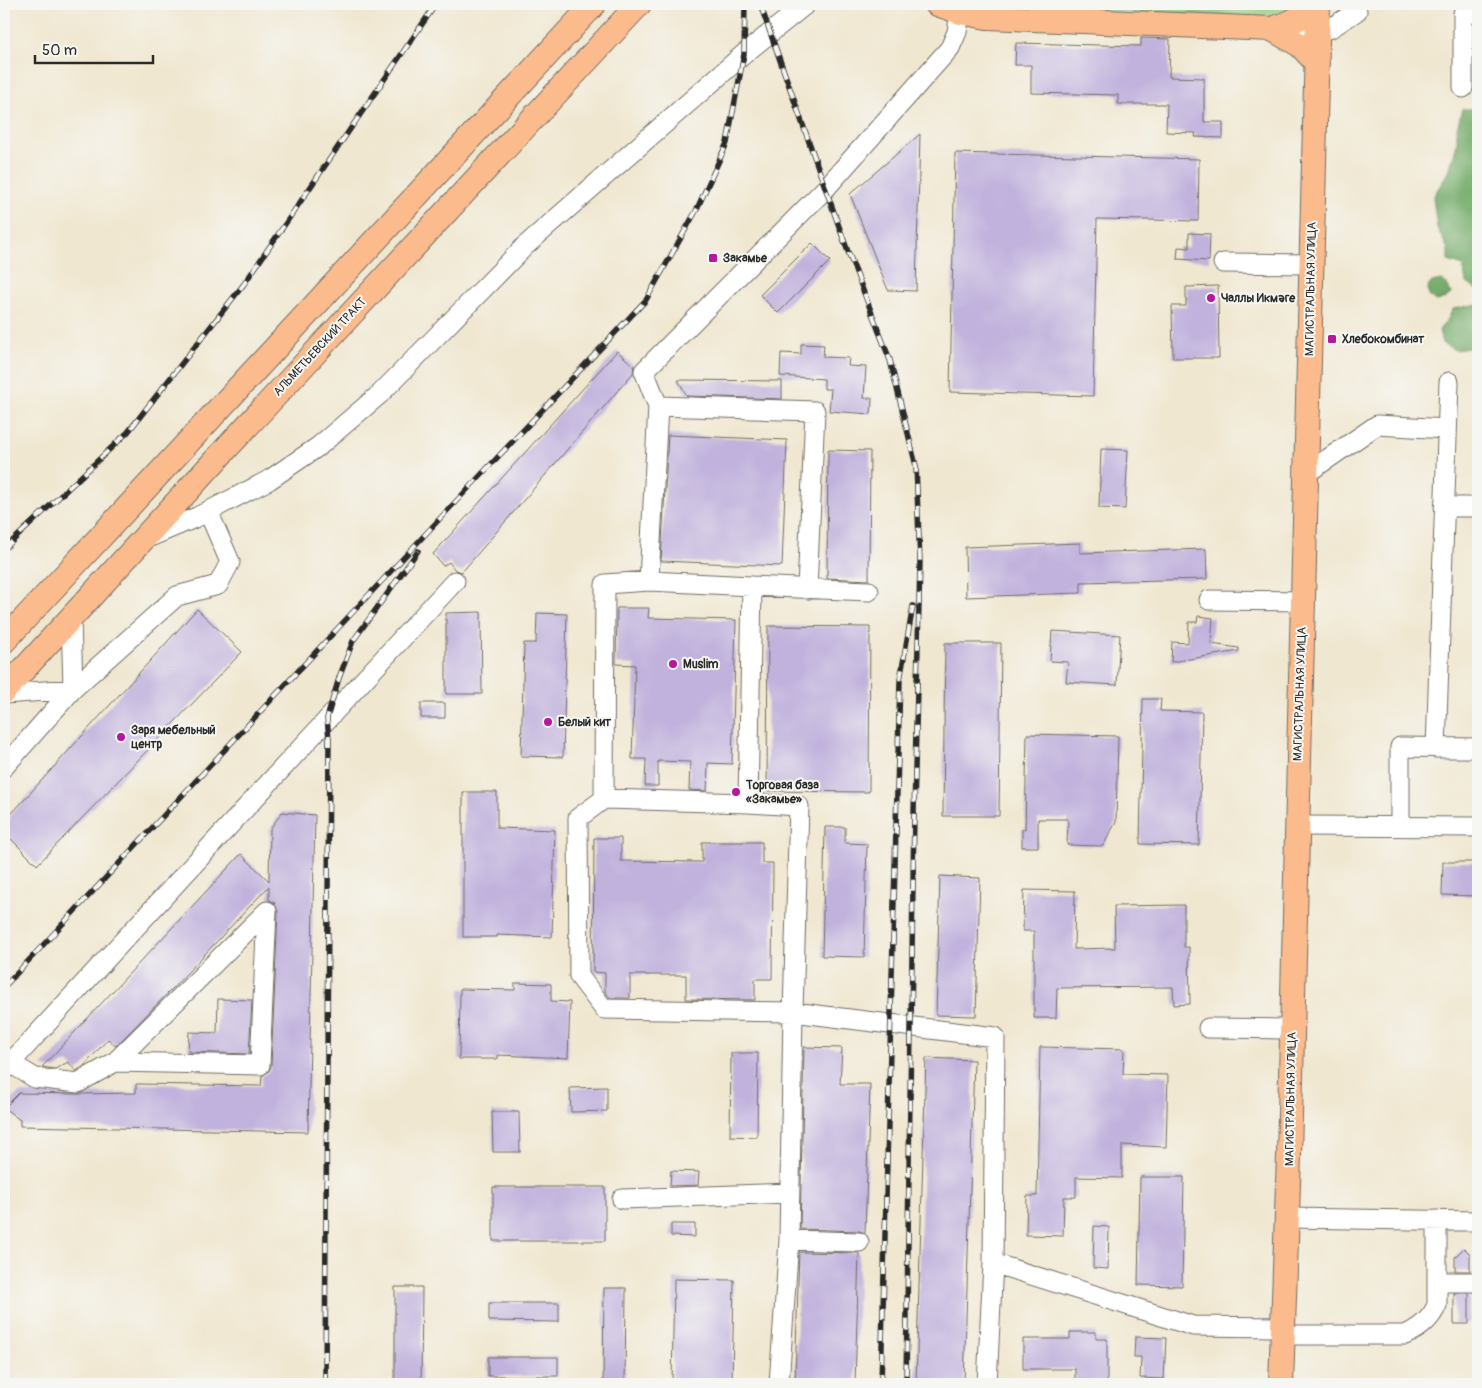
<svg xmlns="http://www.w3.org/2000/svg" width="1482" height="1388" viewBox="0 0 1482 1388" font-family="Pangolin,sans-serif">
<style>
.green{fill:#90c87b;stroke:#5e7a53}
.forest{fill:#74ac6b;stroke:#506c4b}
.building{fill:#c1b2dd}
.lines{fill:none;stroke-linecap:round;stroke-linejoin:round}
.minor-casing{stroke:#706d65;stroke-width:21}
.major-casing{stroke:#706d65;stroke-width:26}
.minor{stroke:#fff;stroke-width:19}
.major{stroke:#fbbb8d;stroke-width:24}
.rail-casing{stroke:#2b2b2b;stroke-width:5.5}
.rail{stroke:#f6f6f2;stroke-width:4;stroke-dasharray:11;stroke-linecap:butt}
.poi-dot{fill:#b5179e;stroke:#f6f6f2;stroke-width:2}
.labels{text-anchor:middle;dominant-baseline:central;stroke-width:4;stroke-linejoin:round;paint-order:stroke}
.poi-label{font-size:12px;font-weight:bold;fill:#2b2b2b;stroke:#f6f6f2;text-anchor:start}
.street-label{font-size:12px;fill:#2b2b2b;stroke:#f6f6f2}
</style>
<rect width="100%" height="100%" fill="#f6f6f2"/>
<filter id="ink" filterUnits="userSpaceOnUse"><feTurbulence type="fractalNoise" baseFrequency=".02" numOctaves="2"/><feDisplacementMap in="SourceGraphic" scale="10" xChannelSelector="R" yChannelSelector="G"/><feConvolveMatrix kernelMatrix="1 2 1 2 8 2 1 2 1" color-interpolation-filters="sRGB"/></filter>
<filter id="wash" filterUnits="userSpaceOnUse"><feTurbulence type="fractalNoise" baseFrequency=".0096" numOctaves="4" result="noise"/><feDisplacementMap in="SourceGraphic" scale="20" xChannelSelector="R" yChannelSelector="G"/><feGaussianBlur stdDeviation="1.12" result="paint"/><feColorMatrix in="noise" values="0 0 0 0 0 0 0 0 0 0 0 0 0 0 0 0 0 1.4 0 .05"/><feComposite in="paint" operator="in"/></filter>
<g filter="url(#wash)">
<rect width="100%" height="100%" fill="#f0e7d0"/>
<path class="green" d="M968,4H1307L1278,18L1004,8Z"/>
<path class="forest" d="M1202,4H1237L1226,10Z
M1462,109H1478V291L1466,282L1463,266L1448,261V249L1437,228L1433,197L1449,171L1457,144V128Z
M1442,280L1448,286L1451,294L1444,299L1436,301L1429,296L1428,287L1432,282Z
M1478,304V352L1469,348L1455,350L1442,343L1439,330L1448,319L1453,309Z"/>
<g id="blocks">
<path class="building" d="M1141,38L1170,39L1169,77L1204,78V122H1223V138L1195,137L1196,133L1166,132L1167,104H1118V95L1031,93V65H1015L1016,43L1141,46Z
M920,134L916,291L888,290L850,194Z
M955,153L1199,159L1198,221L1097,219L1093,396L950,392Z
M1189,233L1210,234L1209,261L1177,259L1178,247L1189,248Z
M812,243L830,261L778,313L760,295Z
M1218,286L1219,358H1173L1172,306H1186V287Z
M801,344L824,345L823,357L849,358L848,366L866,367L864,398H872L871,414L829,411L831,389H824V379L780,376L781,353L801,354Z
M617,351L634,366L633,373L462,572L455,570L449,562L443,566L433,554Z
M678,380L782,381V399L687,396Z
M668,435L787,440L782,566L661,561Z
M1101,449L1128,450L1125,509L1099,508Z
M828,450L870,451L869,580L827,578Z
M1080,543V553L1206,549L1207,579L1081,582V593L966,597L965,547Z
M617,608H649L648,618L736,620L732,764L708,763L707,791L689,790L690,762L658,761V786H645L646,759H632L635,665L616,664Z
M197,609L242,652L37,865L4,832V822Z
M481,612L482,694H446V613Z
M537,613L567,614L563,757L521,756L524,643H536Z
M1198,616L1213,618L1211,644L1239,648V651L1171,662L1172,642L1188,643L1189,622H1197Z
M768,626L870,627L869,792L767,791Z
M1052,631L1120,635L1117,685L1066,682L1068,662L1050,661Z
M945,643H1001L999,816H943Z
M1143,699H1161L1160,711L1202,712L1199,845L1140,844Z
M421,703H445V718H421Z
M1027,734L1118,736L1116,822L1103,846L1067,845L1068,819H1038V847H1022V829H1025Z
M463,792H497V828L555,830L552,937L497,935V937H463Z
M282,812L315,815L308,1132L20,1126V1120L4,1108L19,1093L77,1094L136,1093V1084L261,1086L262,1076L269,1071L271,1066L278,912L274,902L269,900V886L172,989L116,1046L108,1039L83,1067L76,1071L68,1062L55,1069L42,1067L241,854L269,881L270,829Z
M825,827H845V843L867,844L864,957L822,956Z
M594,838H621V861L702,862V842H762V863H773L772,979H755V1000L686,999V975H630V998H610L605,991V973L593,972Z
M1443,862H1478V896L1442,895Z
M940,876L980,878L976,1016L936,1015Z
M1024,890L1075,891L1074,949L1115,948L1114,906L1184,905V947H1189L1190,1004L1174,1005L1173,987L1057,988L1056,1018H1034V931H1023Z
M515,983L551,984V1001L570,1002L568,1058L498,1055V1059H459L460,989L515,990Z
M218,999L252,1000L249,1054L188,1052L189,1032L217,1033Z
M804,1047L842,1048L840,1084H870L865,1233L859,1231L800,1229Z
M1040,1047L1124,1049L1123,1074L1168,1075L1166,1147L1122,1145V1178L1076,1177V1197H1064L1063,1236L1026,1235L1027,1196H1037Z
M731,1053H758L757,1137L730,1136Z
M926,1058L974,1060L964,1384H916Z
M607,1087V1111L571,1112L570,1088Z
M492,1112H519L520,1152H493Z
M671,1171L699,1172L698,1185L670,1186Z
M1140,1177H1184L1182,1286L1138,1285Z
M493,1187H605V1241H493Z
M671,1224H695V1237L671,1236Z
M1094,1226L1109,1227L1108,1269L1093,1268Z
M1464,1248L1470,1254V1271H1455V1257Z
M799,1252L859,1253L855,1384H795Z
M674,1279L734,1280L732,1384L672,1383Z
M395,1287H422L421,1384H395Z
M604,1288H626L625,1384H603Z
M1454,1293H1469V1324H1454Z
M489,1303H559V1322L489,1321Z
M1070,1332H1096V1339H1107V1384H1075V1369H1023V1339H1070Z
M1135,1337L1166,1338L1164,1379L1140,1378L1141,1357H1134Z
M488,1357H558V1376H488Z"/>
</g>
</g>
<g filter="url(#ink)">
<use href="#blocks" fill-opacity="0" stroke="#706d65" stroke-width="1"/>
<g class="lines">
<defs>
<path id="minor" d="M1276,29L1318,32L1331,28L1357,11
M1463,88V13H1478
M1223,263L1311,264
M658,406L815,411L807,589
M1307,473L1377,425L1447,429
M1444,507H1478
M145,539L197,517L269,480L319,446L380,394L525,246L744,54L806,4
M649,581L605,584L604,799L748,803
M752,586L869,591
M1209,600L1303,601
M4,694L73,689L71,618
M1436,748L1449,382
M4,767L73,689L177,596L218,585L230,562L208,511
M604,799L578,818L579,976L604,1009L793,1012L995,1037L993,1263L1193,1326L1284,1327
M1297,826L1478,827
M1400,827V747L1478,748
M1208,1028L1292,1029
M10,1063L35,1078L78,1083L115,1062L267,911L260,1065L115,1062
M4,1070L455,581
M622,1199L789,1193
M1287,1218L1478,1221
M789,1240L859,1242
M1437,1282H1478
M1283,1335H1405C1419,1329 1431,1319 1437,1305V1220
M779,1384L789,1240L793,1012L799,806L748,803L752,586L649,581L658,406L644,371L826,188L950,48L957,32L960,12
M987,1384L993,1263"/>
<path id="major" d="M937,4L960,12L987,17L1272,29C1290,23 1302,19 1314,4
M1272,29L1300,45L1317,63
M4,641L594,4
M4,691L222,453L639,4
M1281,1384L1289,1155L1318,4"/>
</defs>
<use href="#minor" class="minor-casing"/>
<use href="#major" class="major-casing"/>
<use href="#minor" class="minor"/>
<use href="#major" class="major"/>
<defs>
<path id="rail" d="M760,4L847,249L890,360L916,466L920,562L914,813L906,1384
M4,549L128,432L244,284L436,4
M4,987L446,512L646,300L696,211L727,143L744,54L745,4
M325,1384L329,739L327,718L339,678L353,641L418,551
M881,1384L900,680L913,606"/>
</defs>
<use href="#rail" class="rail-casing"/>
<use href="#rail" class="rail"/>
</g>
</g>
<g class="poi-dot">
<rect x="708" y="253" width="10" height="10" rx="2.5"/>
<circle cx="1211" cy="298" r="5"/>
<rect x="1327" y="334" width="10" height="10" rx="2.5"/>
<circle cx="673" cy="664" r="5"/>
<circle cx="548" cy="722" r="5"/>
<circle cx="121" cy="737" r="5"/>
<circle cx="736" cy="792" r="5"/>
</g>
<g class="labels">
<g class="poi-label">
<text x="723" y="258">Закамье</text>
<text x="1221" y="298">Чаллы Икмәге</text>
<text x="1342" y="339">Хлебокомбинат</text>
<text x="683" y="664">Muslim</text>
<text x="558" y="722">Белый кит</text>
<text x="131" y="730">Заря мебельный<tspan x="131" dy="14">центр</tspan></text>
<text x="746" y="785">Торговая база<tspan x="746" dy="14">«Закамье»</tspan></text>
</g>
<g class="street-label">
<text transform="translate(1311 289) rotate(-89)">МАГИСТРАЛЬНАЯ УЛИЦА</text>
<text transform="translate(320 347) rotate(-47)">АЛЬМЕТЬЕВСКИЙ ТРАКТ</text>
<text transform="translate(1300 694) rotate(-88)">МАГИСТРАЛЬНАЯ УЛИЦА</text>
<text transform="translate(1291 1099) rotate(-89)">МАГИСТРАЛЬНАЯ УЛИЦА</text>
</g>
</g>
<rect width="1482" height="1388" fill="none" stroke="#f6f6f2" stroke-width="20"/>
<path d="M35 55v8h118v-8" fill="none" stroke="#2b2b2b" stroke-width="2.5"/>
<text x="42" y="55" font-size="15" fill="#2b2b2b" stroke="#f6f6f2" stroke-width="4" paint-order="stroke">50 m</text>
</svg>
